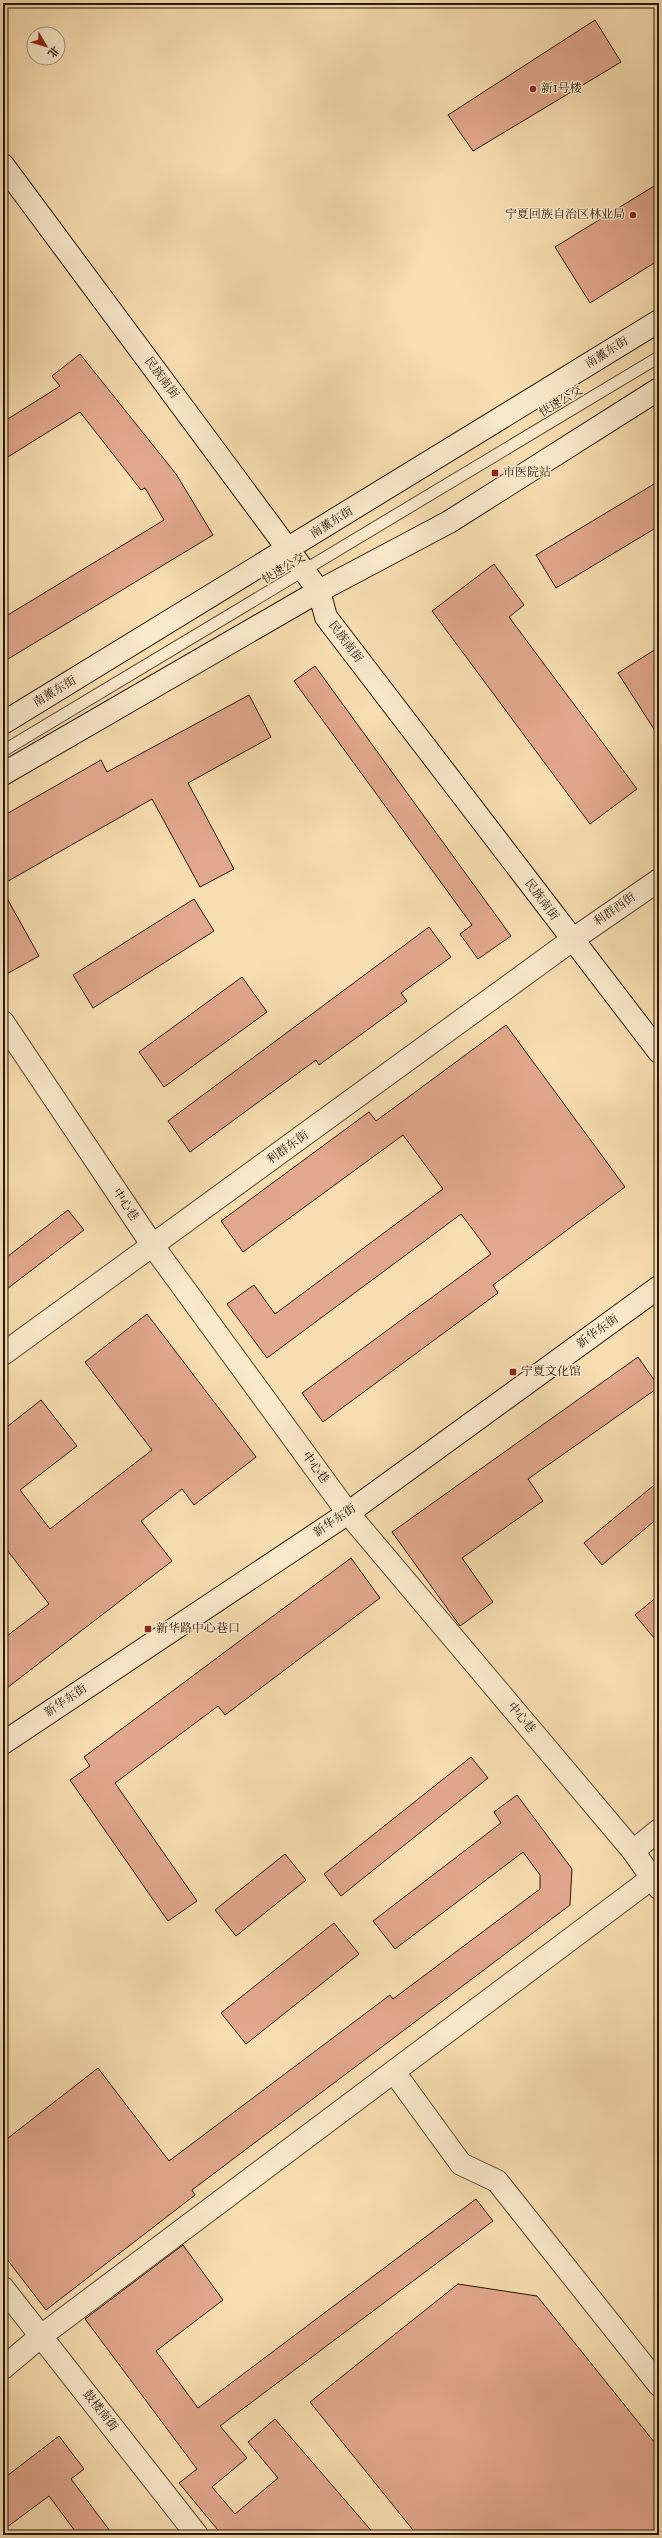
<svg xmlns="http://www.w3.org/2000/svg" width="662" height="2538" viewBox="0 0 662 2538" font-family="Vollkorn,'Noto Serif SC',serif">
<style>
.building{fill:#e2a88d;stroke:#271709}
.lines{fill:none;stroke-linecap:round;stroke-linejoin:round}
.lane-casing{stroke:#5b4933;stroke-width:13}
.street-casing{stroke:#5b4933;stroke-width:24}
.secondary-casing{stroke:#271709;stroke-width:24}
.lane{stroke:#faeacc;stroke-width:11}
.street{stroke:#faeacc;stroke-width:22}
.secondary{stroke:#faeacc;stroke-width:22}
.poi-dot{fill:#8f2418;stroke:#faeacc;stroke-width:1.5}
.labels{text-anchor:middle;dominant-baseline:central;stroke-width:3;stroke-linejoin:round;paint-order:stroke}
.poi-label{font-size:12px;fill:#271709;stroke:#faeacc;text-anchor:start}
.street-label{font-size:12px;fill:#271709;stroke:#faeacc}
</style>
<rect width="100%" height="100%" fill="#f7deb0"/>
<filter id="stains"><feTurbulence type="fractalNoise" baseFrequency=".005" numOctaves="4"/><feColorMatrix values="0 0 0 0 .2 0 0 0 0 .09 0 0 0 0 .02 0 0 0 .5 -.17"/></filter>
<radialGradient id="worn" r=".72"><stop offset=".6" stop-color="#630" stop-opacity="0"/><stop offset="1" stop-color="#630" stop-opacity=".3"/></radialGradient>
<path class="building" d="M595,20L621,62L473,151L448,115Z
M659,183V260L590,303L555,247Z
M80,354L176,474L213,535L3,662V618L164,520L145,488L141,490L80,412L3,460V422L60,386L52,376Z
M659,481V526L556,588L536,555Z
M494,564L524,605L509,617L637,789L590,824L432,611Z
M659,647V737L618,673Z
M315,666L511,936L478,959L460,934L472,925L294,681Z
M249,695L271,737L188,783L234,869L200,887L152,799L3,884V816L101,760L107,772Z
M3,891L39,956L3,976Z
M194,899L214,931L93,1008L73,975Z
M429,927L451,957L401,993L407,1001L319,1065L316,1060L190,1152L168,1121Z
M242,977L267,1012L164,1087L139,1052Z
M506,1025L625,1187L493,1285L498,1293L323,1422L302,1393L491,1254L461,1214L267,1358L227,1304L254,1285L275,1314L443,1189L403,1135L243,1252L221,1221L369,1112L376,1121Z
M68,1210L84,1230L3,1292V1260Z
M147,1314L256,1457L194,1505L182,1489L141,1521L172,1561L3,1691V1639L49,1604L3,1545V1430L41,1400L77,1446L20,1490L50,1529L152,1450L85,1362Z
M638,1357L659,1387L528,1479L543,1501L462,1558L493,1602L460,1626L392,1532Z
M659,1481V1517L602,1565L584,1543Z
M351,1558L380,1598L225,1715L218,1706L115,1783L197,1901L168,1921L70,1780L90,1766L84,1757Z
M659,1595V1644L635,1615Z
M471,1757L488,1778L341,1896L324,1874Z
M517,1795L572,1869L570,1905L192,2190L195,2195L46,2310L3,2254V2142L98,2068L169,2161L390,1995L393,1999L540,1889V1875L523,1852L395,1949L373,1921L501,1823L494,1812Z
M285,1854L306,1880L236,1936L215,1910Z
M334,1923L359,1954L246,2044L221,2013Z
M476,2199L493,2221L220,2426L247,2458L212,2487L235,2514L278,2478L248,2442L275,2419L375,2535H222L179,2483L197,2469L85,2319L183,2245L223,2300L156,2351L198,2408Z
M458,2284L537,2296L659,2448V2535H417L310,2402Z
M59,2436L84,2469L71,2479L113,2535H78L49,2496L3,2530V2479Z"/>
<g class="lines">
<defs>
<path id="lane" d="M3,751L659,357"/>
<path id="street" d="M3,1022L153,1246L348,1513L633,1851L659,1888
M3,1354L572,940L659,880
M633,1851L659,1830
M394,2072L461,2164L497,2181L659,2385
M3,2288L197,2535
M3,2368L41,2336L652,1878"/>
<path id="secondary" d="M3,165L319,591L326,617L659,1052
M3,723L659,321
M3,774L319,591L449,522L659,389
M3,1743L348,1513L659,1287"/>
</defs>
<use href="#lane" class="lane-casing"/>
<use href="#street" class="street-casing"/>
<use href="#secondary" class="secondary-casing"/>
<use href="#lane" class="lane"/>
<use href="#street" class="street"/>
<use href="#secondary" class="secondary"/>
</g>
<g class="poi-dot">
<circle cx="533" cy="89" r="4"/>
<circle cx="633" cy="215" r="4"/>
<rect x="491" y="469" width="8" height="8" rx="2"/>
<rect x="509" y="1368" width="8" height="8" rx="2"/>
<rect x="144" y="1625" width="8" height="8" rx="2"/>
</g>
<g class="labels">
<g class="poi-label">
<text x="541" y="89">新1号楼</text>
<text x="625" y="215" text-anchor="end">宁夏回族自治区林业局</text>
<text x="503" y="473">市医院站</text>
<text x="521" y="1372">宁夏文化馆</text>
<text x="156" y="1629">新华路中心巷口</text>
</g>
<g class="street-label">
<text transform="translate(607 353) rotate(-32)">南薰东街</text>
<text transform="translate(161 378) rotate(53)">民族南街</text>
<text transform="translate(561 402) rotate(-31)">快速公交</text>
<text transform="translate(332 523) rotate(-32)">南薰东街</text>
<text transform="translate(284 569) rotate(-31)">快速公交</text>
<text transform="translate(345 642) rotate(53)">民族南街</text>
<text transform="translate(55 692) rotate(-31)">南薰东街</text>
<text transform="translate(541 900) rotate(53)">民族南街</text>
<text transform="translate(615 910) rotate(-35)">利群西街</text>
<text transform="translate(288 1148) rotate(-36)">利群东街</text>
<text transform="translate(125 1205) rotate(56)">中心巷</text>
<text transform="translate(598 1332) rotate(-36)">新华东街</text>
<text transform="translate(315 1468) rotate(54)">中心巷</text>
<text transform="translate(335 1521) rotate(-34)">新华东街</text>
<text transform="translate(66 1701) rotate(-34)">新华东街</text>
<text transform="translate(521 1718) rotate(50)">中心巷</text>
<text transform="translate(100 2411) rotate(52)">鼓楼南街</text>
</g>
</g>
<rect width="662" height="2538" fill="none" stroke="#f7deb0" stroke-width="16"/>
<rect x="4" y="4" width="654" height="2530" fill="none" stroke="#271709" stroke-width="2"/>
<rect x="8" y="8" width="646" height="2522" fill="none" stroke="#271709"/>
<g transform="translate(46 46) rotate(128)"><circle r="19" fill="#faeacc" stroke="#a6967e"/>
<path d="M0-3L7 15L0 10L-7 15Z" fill="#8f2418"/>
<text y="-6" font-size="11" font-weight="bold" text-anchor="middle" fill="#271709">北</text>
</g>
<rect width="100%" height="100%" filter="url(#stains)"/>
<rect width="100%" height="100%" fill="url(#worn)"/>
</svg>
